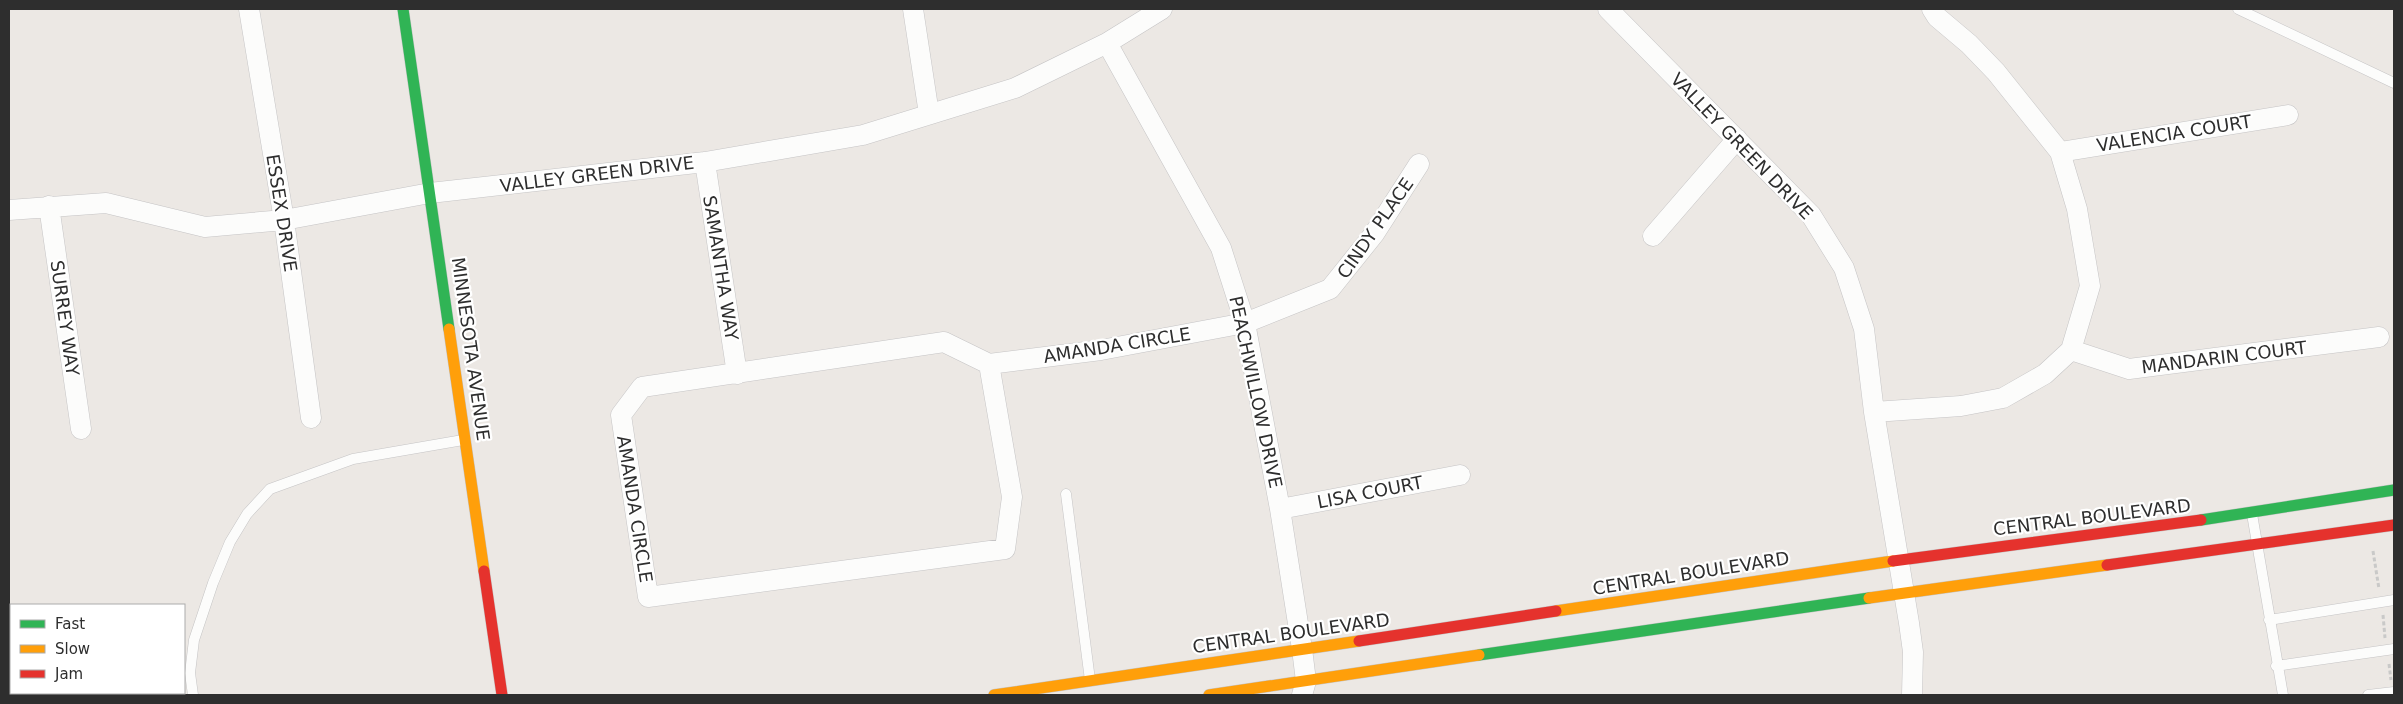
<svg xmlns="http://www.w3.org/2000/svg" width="2403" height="704" viewBox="0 0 2403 704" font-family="'DejaVu Sans',sans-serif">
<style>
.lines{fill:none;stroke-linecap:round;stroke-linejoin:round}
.lane-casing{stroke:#c5c4c5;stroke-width:11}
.street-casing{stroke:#c5c4c5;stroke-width:21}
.fast-casing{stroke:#c5c4c5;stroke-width:12}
.slow-casing{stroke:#c5c4c5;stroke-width:12}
.jam-casing{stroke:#c5c4c5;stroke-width:12}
.path{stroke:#c9c9c8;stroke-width:3;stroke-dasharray:4 2.5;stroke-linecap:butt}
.lane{stroke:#fcfcfb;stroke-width:10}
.street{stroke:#fcfcfb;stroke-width:20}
.fast{stroke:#30b455;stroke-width:11}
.slow{stroke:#ff9f0a;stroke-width:11}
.jam{stroke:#e5322d;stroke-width:11}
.labels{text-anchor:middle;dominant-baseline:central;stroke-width:4.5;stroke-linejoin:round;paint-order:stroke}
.street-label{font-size:18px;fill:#2e2e2e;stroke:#fff}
</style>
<rect width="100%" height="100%" fill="#ece8e4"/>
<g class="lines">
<defs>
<path id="lane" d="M2238,9L2394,83
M1066,494L1090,680
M2252,514L2283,695
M2269,620L2394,600
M2276,666L2394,649
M193,695L190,673L194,640L213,583L230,542L247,514L270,489L353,459L463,440
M2368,695L2394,692"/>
<path id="street" d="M249,9L284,220L311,418
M913,9L929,114
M1608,9L1811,215L1844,268L1864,329L1874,412L1909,623L1913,652L1912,695
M1107,43L1221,248L1245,323L1280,509L1302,649L1306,681L1302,695
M2060,152L2288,115
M705,162L737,374
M49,206L81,429
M9,210L106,203L205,227L284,220L430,193L705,162L863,135L1015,88L1107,43L1162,9
M1653,236L1737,139
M2071,350L2129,369L2379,337
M989,364L1012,497L1005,549L648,597L621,415L642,387L944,342L989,364L1101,350L1245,323L1330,289L1374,234L1419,164
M1874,412L1961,406L2003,398L2045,374L2071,350L2090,286L2077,209L2060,152L1996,72L1969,44L1937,17L1932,9
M1280,509L1460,475"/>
<path id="fast" d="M403,9L449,329
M2201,520L2394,490
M1479,655L1869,598"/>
<path id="slow" d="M449,329L484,571
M1869,598L2107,565
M1556,611L1893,561
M994,695L1359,641
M1209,695L1479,655"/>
<path id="jam" d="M1893,561L2201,520
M2107,565L2394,525
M484,571L502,695
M1359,641L1556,611"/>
</defs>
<use href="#lane" class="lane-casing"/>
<use href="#street" class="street-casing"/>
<use href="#fast" class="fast-casing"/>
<use href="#slow" class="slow-casing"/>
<use href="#jam" class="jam-casing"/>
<path class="path" d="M2373,551L2379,589
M2383,615L2385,638
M2389,664L2391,680"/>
<use href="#lane" class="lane"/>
<use href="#street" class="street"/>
<use href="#fast" class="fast"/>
<use href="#slow" class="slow"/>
<use href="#jam" class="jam"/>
</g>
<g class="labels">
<g class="street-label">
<text transform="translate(2174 133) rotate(-9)">VALENCIA COURT</text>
<text transform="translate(1742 146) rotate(46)">VALLEY GREEN DRIVE</text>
<text transform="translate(597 174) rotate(-7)">VALLEY GREEN DRIVE</text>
<text transform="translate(282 213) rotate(81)">ESSEX DRIVE</text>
<text transform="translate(1375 228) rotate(-55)">CINDY PLACE</text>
<text transform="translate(721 268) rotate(81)">SAMANTHA WAY</text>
<text transform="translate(65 318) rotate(82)">SURREY WAY</text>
<text transform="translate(1117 345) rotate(-9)">AMANDA CIRCLE</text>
<text transform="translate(471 349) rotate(82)">MINNESOTA AVENUE</text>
<text transform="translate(2224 357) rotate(-7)">MANDARIN COURT</text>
<text transform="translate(1256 392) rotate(78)">PEACHWILLOW DRIVE</text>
<text transform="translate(1370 492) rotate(-11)">LISA COURT</text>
<text transform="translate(635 509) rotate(81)">AMANDA CIRCLE</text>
<text transform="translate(2092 517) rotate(-7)">CENTRAL BOULEVARD</text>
<text transform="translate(1691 573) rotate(-9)">CENTRAL BOULEVARD</text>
<text transform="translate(1291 633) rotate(-8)">CENTRAL BOULEVARD</text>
</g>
</g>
<rect width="2403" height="704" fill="none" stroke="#2e2e2e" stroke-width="20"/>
<rect x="10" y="604" width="175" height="90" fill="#ffffff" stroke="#ababab"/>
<rect x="20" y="620" width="25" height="8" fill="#30b455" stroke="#ababab"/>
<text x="55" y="629" font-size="15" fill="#2e2e2e">Fast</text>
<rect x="20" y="645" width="25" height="8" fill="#ff9f0a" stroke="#ababab"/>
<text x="55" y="654" font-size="15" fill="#2e2e2e">Slow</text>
<rect x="20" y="670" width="25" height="8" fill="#e5322d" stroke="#ababab"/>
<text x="55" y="679" font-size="15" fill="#2e2e2e">Jam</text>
</svg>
